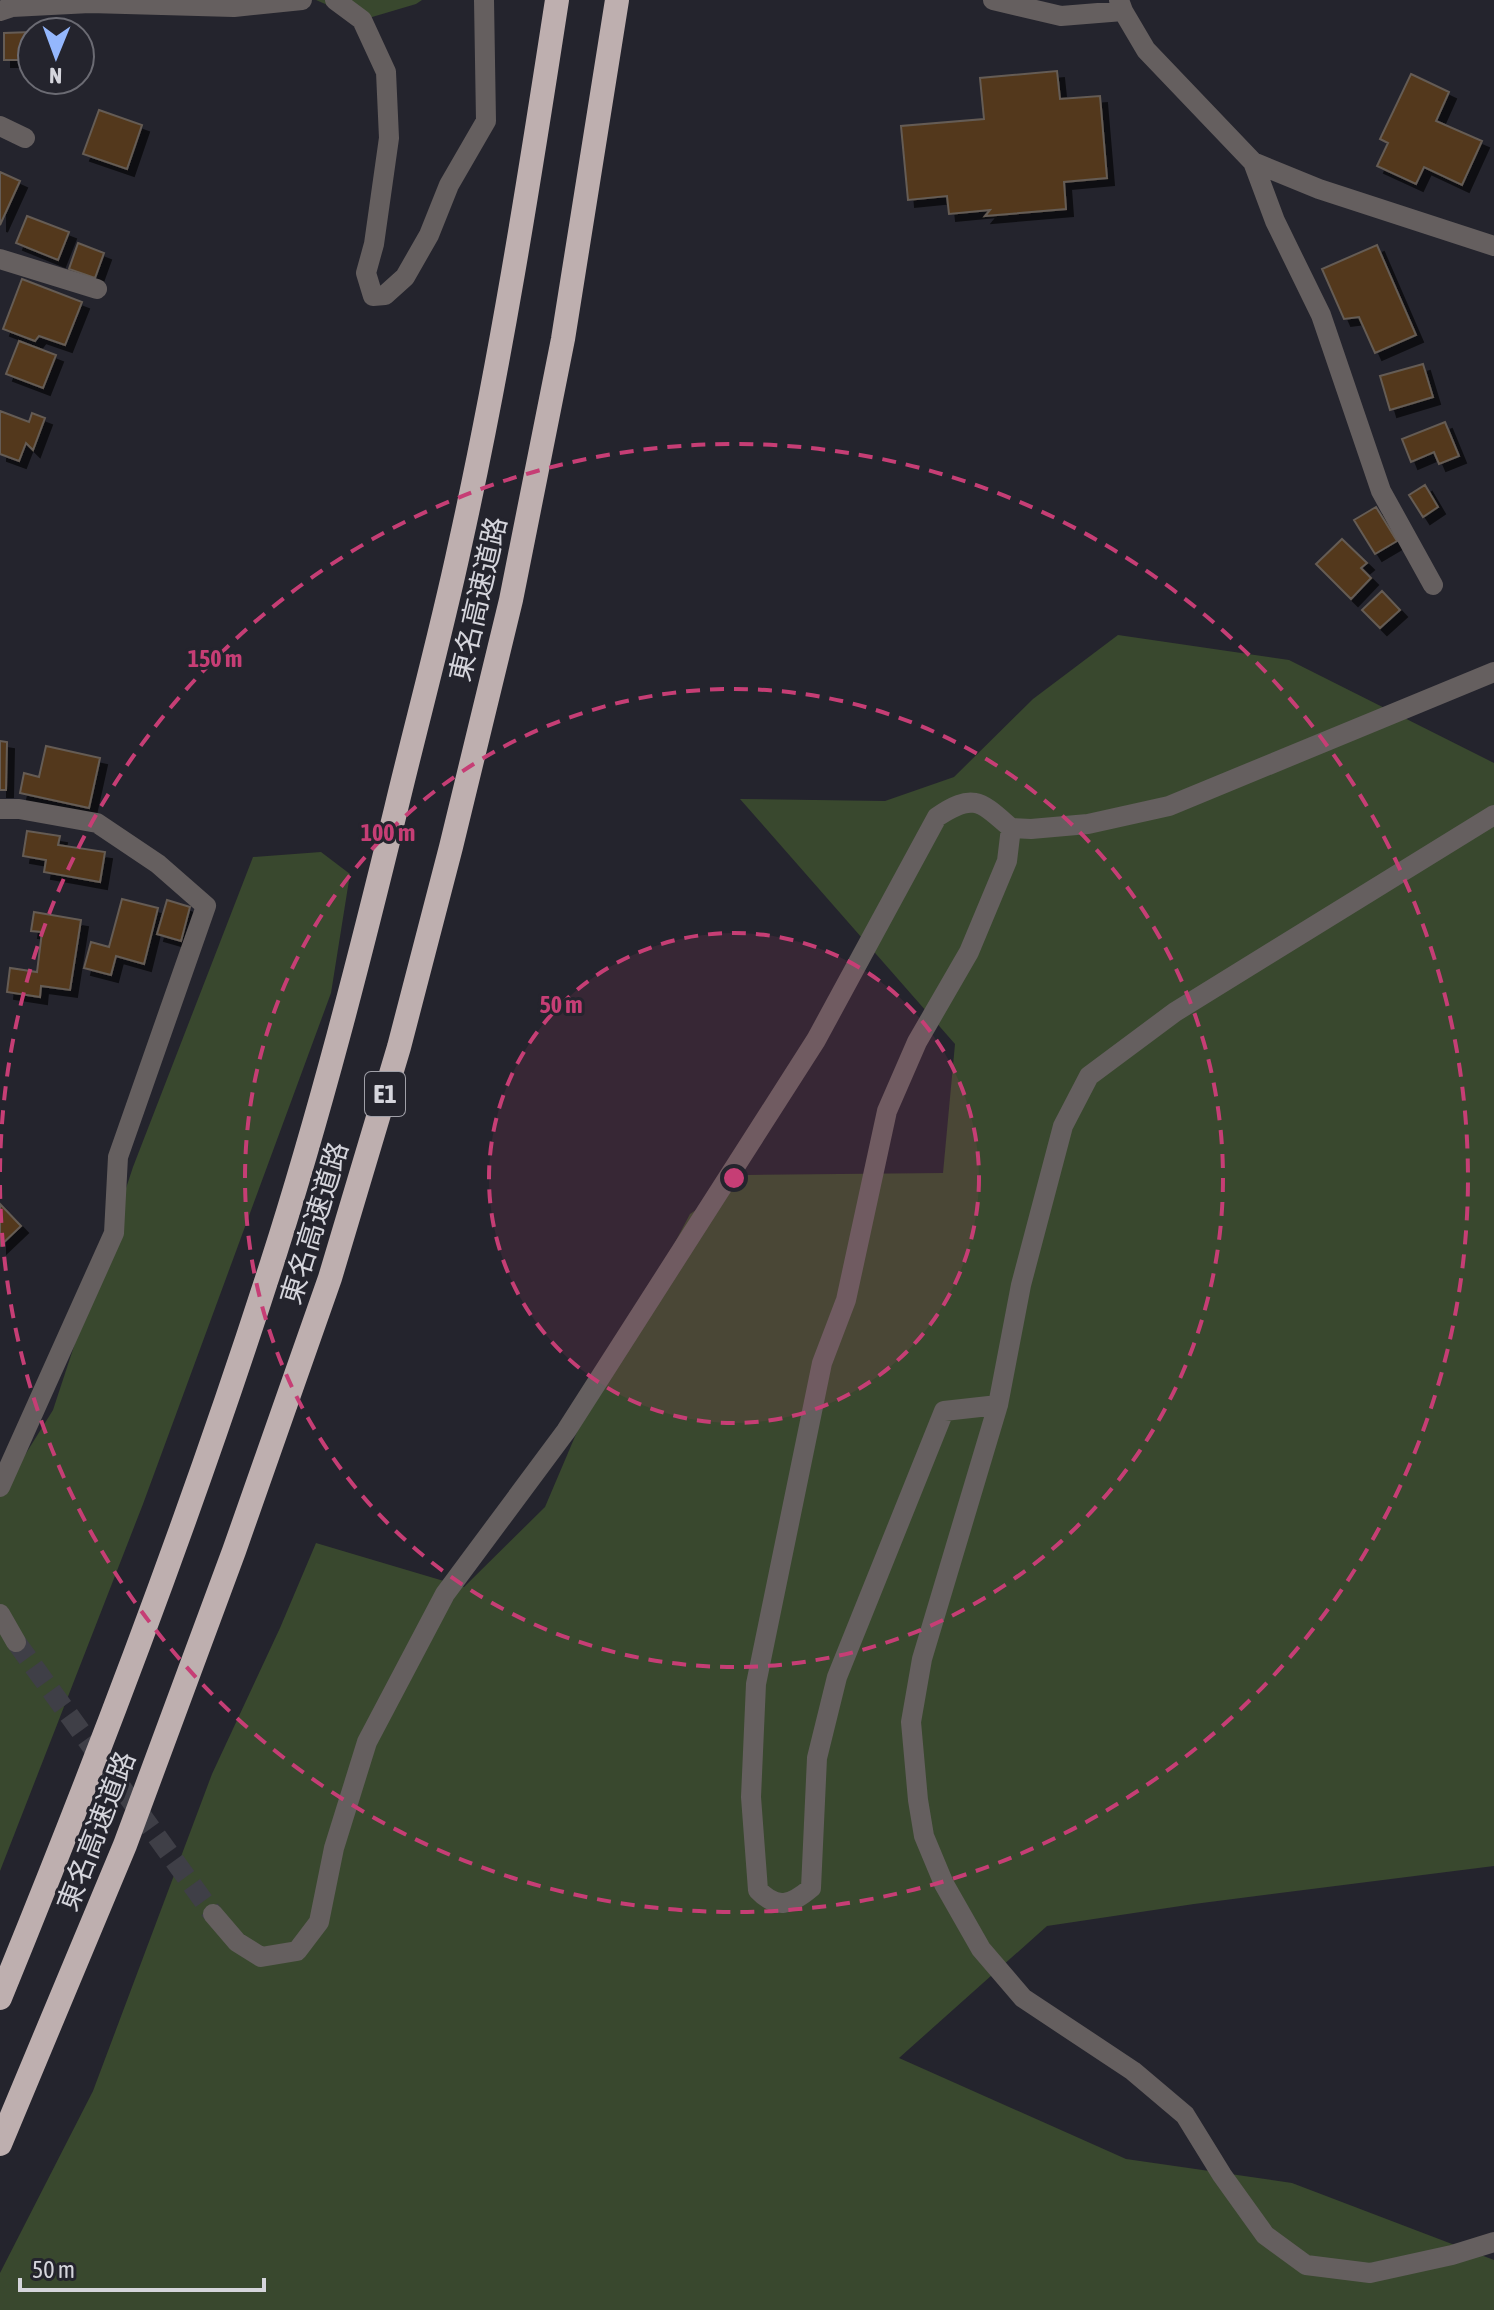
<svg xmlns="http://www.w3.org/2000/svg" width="1494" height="2310" viewBox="0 0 1494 2310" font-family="'Asap Condensed','Noto Sans JP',sans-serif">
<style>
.green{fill:#39482e}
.building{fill:#52381b;stroke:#655c54;stroke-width:2;filter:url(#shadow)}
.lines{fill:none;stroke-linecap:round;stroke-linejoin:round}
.minor-tunnel{stroke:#3f3f47;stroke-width:20;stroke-dasharray:20 10;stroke-linecap:butt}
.minor{stroke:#655f5f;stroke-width:20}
.highway{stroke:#beafaf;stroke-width:24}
.ring{fill:none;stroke:#c63e75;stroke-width:4;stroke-dasharray:14 10}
.labels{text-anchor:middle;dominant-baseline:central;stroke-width:6;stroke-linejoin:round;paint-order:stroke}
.shield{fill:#24242d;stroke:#a0a0a8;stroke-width:2}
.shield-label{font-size:26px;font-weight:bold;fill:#d5d5dc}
.street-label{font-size:28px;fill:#d5d5dc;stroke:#24242d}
.centre{fill:#c63e75;stroke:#24242d;stroke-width:4}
.ring-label{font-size:24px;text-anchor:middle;font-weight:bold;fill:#c63e75;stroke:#24242d;stroke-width:6;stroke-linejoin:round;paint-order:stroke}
</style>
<defs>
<filter id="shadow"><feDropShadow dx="7" dy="7" stdDeviation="0" flood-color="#0009"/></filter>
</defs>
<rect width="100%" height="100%" fill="#24242d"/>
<path class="green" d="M316,0H422L416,4L362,20Z
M1118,635L1289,660L1494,763V1866L1194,1904L1047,1926L899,2058L1126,2159L1292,2183L1494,2260V2310H0V2273L93,2091L212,1774L280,1628L316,1543L464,1587L545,1507L585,1413L690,1214L748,1175L943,1173L955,1044L740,799L885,801L954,777L1033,699Z
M321,852L350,874L331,993L143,1504L0,1871V1495L53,1410L133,1167L253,857Z"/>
<path class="building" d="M32,32V60H4V33Z
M1057,71L1060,99L1100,96L1107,178L1064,182L1066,209L985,216L990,210L949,214L947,196L908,200L901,126L984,119L980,78Z
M1411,74L1449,92L1436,121L1482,141L1462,185L1424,167L1416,184L1377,166L1388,143L1380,139Z
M99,110L142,125L127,169L83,154Z
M0,172L20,181L0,225Z
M27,216L69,232L58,260L16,243Z
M78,243L104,253L95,278L69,269Z
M1377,245L1416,335L1375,353L1359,317L1344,319L1322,269Z
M22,279L82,302L65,345L39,336L35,341L3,329Z
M19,341L56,355L43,388L6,374Z
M1423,364L1433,397L1390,410L1380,376Z
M0,411L29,422L32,413L45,418L33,450L26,443L19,461L0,454Z
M1445,422L1459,456L1439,464L1434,452L1411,462L1402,439Z
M1425,485L1438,507L1423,517L1409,495Z
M1376,507L1397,541L1375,554L1354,520Z
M1342,539L1367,563L1361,568L1371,578L1351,599L1316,564Z
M1382,591L1400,610L1380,628L1362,610Z
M0,741L7,742L6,790H0Z
M46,746L100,758L89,808L20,793L24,773L39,777Z
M27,831L60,836L58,845L105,852L100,882L44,872L46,860L23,856Z
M122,899L158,908L144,964L116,956L111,975L84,968L91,942L109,947Z
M167,900L190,907L181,941L157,934Z
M34,912L81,920L70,990L41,986L40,997L7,992L10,968L37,972L42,932L31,931Z
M0,1204L21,1226L0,1246Z"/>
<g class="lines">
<path class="minor-tunnel" d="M16,1642L213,1914"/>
<path class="minor" d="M335,0L362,20L386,72L389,138L374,244L366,273L373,296L385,295L405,277L429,235L449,185L486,121L484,0
M993,0L1061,16L1123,11
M1119,0L1123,11L1146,50L1253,162L1319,189L1494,246
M0,11L12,7L90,3L234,7L302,0
M0,126L25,138
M1253,162L1275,221L1321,315L1381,491L1433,585
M0,259L97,289
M0,809H19L97,823L158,864L206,906L118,1157L114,1233L0,1487
M1494,815L1175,1012L1089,1076L1063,1126L1021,1285L998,1405L922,1659L911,1722L918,1800L924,1836L944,1884L981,1949L1023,1998L1133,2071L1185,2115L1222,2175L1265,2235L1306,2265L1370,2273L1452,2255L1494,2242
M1011,828L1031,829L1088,824L1169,806L1494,672
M0,1614L16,1642
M213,1914L237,1942L261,1957L297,1951L319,1922L334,1848L367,1742L445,1594L566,1431L816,1040L937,817C974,792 981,802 1011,828L1007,861L969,952L917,1042L887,1111L846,1300L822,1363L756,1684L751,1797L758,1890C777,1910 791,1905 811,1888L817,1758L837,1677L944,1411L998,1405"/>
<path class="highway" d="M0,1998C99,1756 192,1512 272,1263C320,1113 359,961 396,809C417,721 441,634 460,545C500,365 529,182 557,0
M0,2144L125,1845L234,1551L330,1278L399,1047L451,847L511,600L563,339L617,0"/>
</g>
<circle cx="734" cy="1178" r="245" fill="#c63e75" fill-opacity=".12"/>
<g class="ring">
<circle cx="734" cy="1178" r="245"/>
<circle cx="734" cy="1178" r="489"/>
<path d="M0 1172A734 734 0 1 1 0 1184"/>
</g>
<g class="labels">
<rect class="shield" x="365" y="1072" width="40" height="44" rx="6"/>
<g class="shield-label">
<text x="385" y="1094">E1</text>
</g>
<g class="street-label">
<text transform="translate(478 599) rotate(-77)">東名高速道路</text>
<text transform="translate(314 1223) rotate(-73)">東名高速道路</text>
<text transform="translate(96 1831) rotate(-69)">東名高速道路</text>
</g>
</g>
<circle cx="734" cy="1178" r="12" class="centre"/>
<g class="ring-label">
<text x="215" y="667">150 m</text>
<text x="388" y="841">100 m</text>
<text x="561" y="1013">50 m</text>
</g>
<g transform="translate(56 56) rotate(181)"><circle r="38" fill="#24242d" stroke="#6b6b73" stroke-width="2"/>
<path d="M0-6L14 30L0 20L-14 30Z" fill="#94b7fd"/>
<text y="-12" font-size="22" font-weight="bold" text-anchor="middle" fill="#d5d5dc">N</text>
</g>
<path d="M20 2278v12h244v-12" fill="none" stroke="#d5d5dc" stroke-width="4"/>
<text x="32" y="2278" font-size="24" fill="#d5d5dc" stroke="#24242d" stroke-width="6" paint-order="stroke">50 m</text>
</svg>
